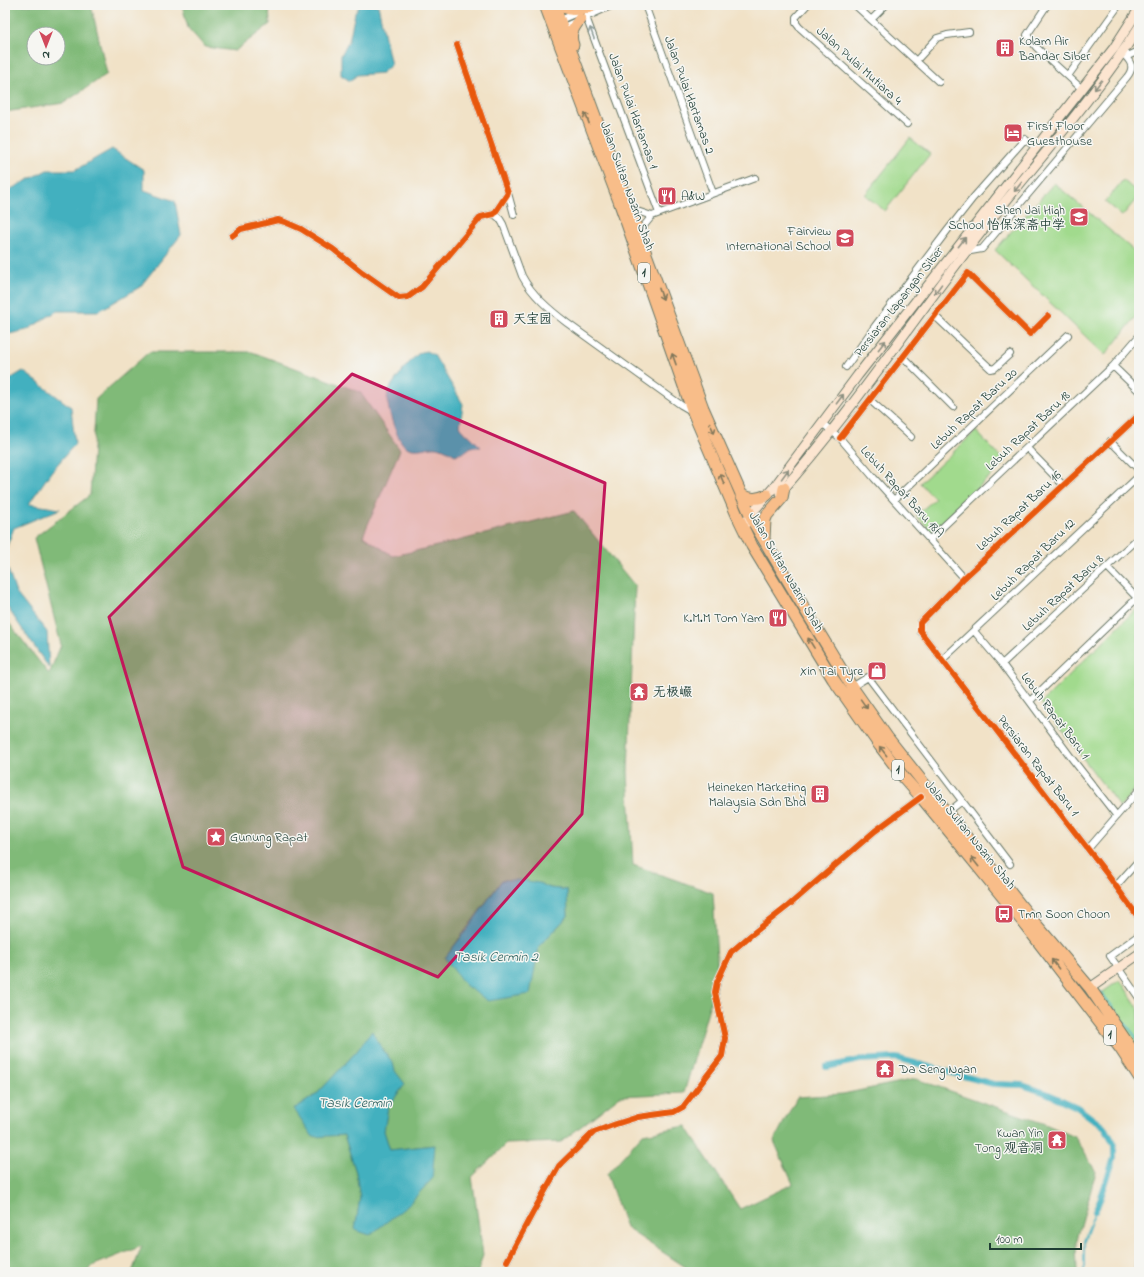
<svg xmlns="http://www.w3.org/2000/svg" width="1144" height="1277" viewBox="0 0 1144 1277" font-family="'Indie Flower','LXGW WenKai TC',sans-serif">
<style>
.green{fill:#a1da8d;stroke:#608c60}
.forest{fill:#80ba78;stroke:#507c56;fill-rule:evenodd}
.water{fill:#42b0bf;stroke:#30767a}
.lines{fill:none;stroke-linecap:round;stroke-linejoin:round}
.stream{stroke:#42b0bf;stroke-width:2}
.canal{stroke:#42b0bf;stroke-width:6}
.street-casing{stroke:#687767;stroke-width:8}
.secondary-casing{stroke:#687767;stroke-width:11}
.highway-casing{stroke:#687767;stroke-width:13}
.street{stroke:#fff;stroke-width:6}
.secondary{stroke:#fce5d0;stroke-width:9}
.highway{stroke:#f8bd89;stroke-width:11}
.cycleway-casing{stroke:#f6f6f2;stroke-width:8}
.cycleway{stroke:#e8590c;stroke-width:6}
.oneway{stroke:#8f9e9a}
.oneway2{stroke:#8e9182}
.oneway3{stroke:#81775a}
.marked{fill:#c2185b;fill-opacity:0.2;stroke:#c2185b;stroke-width:3;stroke-linejoin:round}
.labels{text-anchor:middle;dominant-baseline:central;stroke-width:3;stroke-linejoin:round;paint-order:stroke}
.shield{fill:#f6f6f2;stroke:#60746d;stroke-width:1}
.shield-label{font-size:12px;font-weight:bold;fill:#1f3d34}
.poi-label{font-size:13px;fill:#1f3d34;stroke:#f6f6f2;text-anchor:start}
.street-label{font-size:13px;fill:#1f3d34;stroke:#f6f6f2}
.water-label{font-size:14px;font-style:italic;fill:#2a605e;stroke:#f6f6f2}
</style>
<rect width="100%" height="100%" fill="#f6f6f2"/>
<filter id="ink" filterUnits="userSpaceOnUse"><feTurbulence type="fractalNoise" baseFrequency=".025" numOctaves="2"/><feDisplacementMap in="SourceGraphic" scale="8" xChannelSelector="R" yChannelSelector="G"/><feConvolveMatrix kernelMatrix="1 2 1 2 8 2 1 2 1" color-interpolation-filters="sRGB"/></filter>
<filter id="wash" filterUnits="userSpaceOnUse"><feTurbulence type="fractalNoise" baseFrequency=".012" numOctaves="4" result="noise"/><feDisplacementMap in="SourceGraphic" scale="16" xChannelSelector="R" yChannelSelector="G"/><feGaussianBlur stdDeviation="0.9" result="paint"/><feColorMatrix in="noise" values="0 0 0 0 0 0 0 0 0 0 0 0 0 0 0 0 0 1.4 0 .05"/><feComposite in="paint" operator="in"/></filter>
<g filter="url(#wash)">
<rect width="100%" height="100%" fill="#f1e2c7"/>
<path class="green" d="M910,138L930,154L885,211L865,195Z
M1123,180L1139,194V196L1122,216L1105,202Z
M1054,183L1139,255V313L1105,355L995,250Z
M976,431L1005,462L932,532L916,515L935,499L920,483Z
M1136,609L1139,613V783L1120,807L1041,703Z
M1120,980L1139,1009V1056L1100,994Z
M1139,1230V1272H1134Z"/>
<path class="forest" d="M5,5H91L107,74L64,103L5,112ZM34,34H58V58H34Z
M182,5H269L270,24L235,51L205,47L188,28Z
M149,352H252L360,392L400,450L363,536L393,556L450,543L574,511L635,586L628,772L633,865L713,893L718,976L684,1093L620,1096L561,1142L506,1144L472,1177L483,1255L478,1272H132L142,1246L94,1265L86,1272H5V618L49,674L61,645L34,538L90,495L96,399ZM502,880L539,883L550,888L567,890L568,916L539,946L529,994L445,958ZM372,1032L381,1047L393,1063L394,1071L405,1084L388,1107L384,1131L390,1150L435,1145L355,1230L360,1198L356,1172L344,1135L294,1109L316,1095L357,1051Z
M916,1079L1045,1124L1075,1137L1096,1172L1076,1243L1077,1272H968L950,1268L945,1272H693L626,1228L607,1174L643,1134L686,1126L740,1209L793,1184L774,1141L797,1097L843,1094Z"/>
<path class="water" d="M360,5H378L391,65L382,73L357,75L350,81L341,75V55L349,41L355,13Z
M112,149L144,170V190L175,201L181,235L140,287L99,311H57L27,330L5,335V192L47,170H75Z
M426,351L434,355L463,404L460,426L464,433L469,435L481,447H471L463,453L455,455C448,451 440,446 432,447C423,448 414,452 405,446C397,441 384,402 388,392C392,383 410,360 418,354C420,352 423,352 426,351Z
M23,371L71,407L75,444L51,472L29,504L60,509L14,528L5,551V381L10,379Z
M5,561L16,593L47,632L49,668L5,604Z
M502,880H521L539,883L550,888L567,890L568,916L539,946L530,994L488,1001L465,985L445,958L469,927Z
M372,1031L381,1047L393,1063L395,1071L405,1084L388,1107L384,1131L390,1150L435,1145L432,1179L407,1206L370,1235L355,1230L360,1198L356,1172L344,1135L313,1137L294,1109L316,1095L357,1051Z"/>
<g class="lines">
<path class="stream" d="M1101,992L1139,1041
M1084,1272V1240L1095,1211"/>
<path class="canal" d="M826,1067L860,1060L896,1058L993,1084L1022,1085L1046,1093L1077,1107L1106,1129L1114,1144V1158L1101,1197L1095,1211"/>
</g>
</g>
<g filter="url(#ink)">
<g class="lines">
<defs>
<path id="street" d="M645,5L713,193
M807,5L796,17V23L799,27L907,124
M855,5L939,82
M1047,5L1027,35L1036,47L1082,89
M586,17L659,213
M871,20L886,5
M558,21L579,12
M561,28L613,5
M1123,54L1130,55L1139,51
M916,61L937,38L947,35L969,32
M1068,76L1119,5
M508,193L514,215
M629,203L637,211L652,216
M494,214L500,219L503,224L522,276C532,295 550,310 567,323L681,405L693,412
M640,235L643,227L652,216L755,178
M232,236L241,229L278,220L285,222L301,229L333,249L362,272L399,298L408,297L422,287L481,217L494,214L508,193L457,45
M965,252L982,249L1127,77C1134,68 1132,63 1124,55
M935,316L991,369L995,368L1010,354
M903,357L953,407
M1113,366L1139,391
M846,367L875,326L947,231L973,198L1025,139L1036,148
M870,400L911,437
M1139,415L964,578L920,623V631L1107,874L1139,918
M822,423L840,438L874,478L964,578
M840,438L968,273L1030,334L1048,316
M1110,441L1139,470
M1027,448L1063,485
M894,500L1068,335
M930,539L1113,366L1139,336
M1107,567L1139,600
M974,631L1002,664L1073,760L1116,815
M942,660L1139,476
M1002,664L1139,537
M852,687L868,677L1010,864
M1030,701L1137,598
M947,813L962,801
M1088,849L1139,790
M1116,886L1139,860
M1139,935L1110,956L1139,998
M507,1261L532,1214L559,1166L594,1132L616,1124L638,1117L674,1112L683,1107L722,1056L725,1038L715,992L717,982L731,952L751,935L788,906L875,831L921,797"/>
<path id="secondary" d="M780,493C848,416 905,331 968,249C1024,175 1089,106 1139,27
M743,528L751,514L775,486L858,375L1114,48L1139,9
M1090,988L1139,954"/>
<path id="highway" d="M545,5L619,201L693,412L737,515L752,546L833,679L880,746L905,779L921,797L958,842L1023,922L1120,1048L1139,1077
M554,5L703,408L754,523L797,596L852,687L887,737L1029,916L1090,988L1139,1060
M560,5C569,12 580,9 590,7
M573,45C569,34 573,28 580,19
M741,495C751,500 758,499 767,495
M764,539L765,520L767,515L782,498L784,488"/>
</defs>
<use href="#street" class="street-casing"/>
<use href="#secondary" class="secondary-casing"/>
<use href="#highway" class="highway-casing"/>
<use href="#street" class="street"/>
<use href="#secondary" class="secondary"/>
<use href="#highway" class="highway"/>
<defs>
<path id="cycleway" d="M232,236L241,229L278,220L285,222L301,229L333,249L362,272L399,298L408,297L422,287L481,217L494,214L508,193L457,45
M1139,415L964,578L920,623V631L1107,874L1139,918
M840,438L968,273L1030,334L1048,316
M507,1261L532,1214L559,1166L594,1132L616,1124L638,1117L674,1112L683,1107L722,1056L725,1038L715,992L717,982L731,952L751,935L788,906L875,831L921,797"/>
</defs>
<use href="#cycleway" class="cycleway-casing"/>
<use href="#cycleway" class="cycleway"/>
</g>
<defs><path id="oneway-shaft" d="M-6 0H5M1.5-3L5.5 0L1.5 3" fill="none" stroke-width="1.6" stroke-linecap="round" stroke-linejoin="round"/></defs>
<use class="oneway" href="#oneway-shaft" transform="translate(592 33) rotate(-110)"/>
<g class="oneway2">
<use href="#oneway-shaft" transform="translate(1098 85) rotate(127)"/>
<use href="#oneway-shaft" transform="translate(1018 187) rotate(129)"/>
<use href="#oneway-shaft" transform="translate(962 242) rotate(-52)"/>
<use href="#oneway-shaft" transform="translate(938 289) rotate(126)"/>
<use href="#oneway-shaft" transform="translate(882 345) rotate(-52)"/>
<use href="#oneway-shaft" transform="translate(840 399) rotate(-53)"/>
<use href="#oneway-shaft" transform="translate(785 474) rotate(-54)"/>
</g>
<g class="oneway3">
<use href="#oneway-shaft" transform="translate(587 118) rotate(-111)"/>
<use href="#oneway-shaft" transform="translate(661 294) rotate(70)"/>
<use href="#oneway-shaft" transform="translate(674 359) rotate(-110)"/>
<use href="#oneway-shaft" transform="translate(712 428) rotate(66)"/>
<use href="#oneway-shaft" transform="translate(722 479) rotate(-113)"/>
<use href="#oneway-shaft" transform="translate(811 643) rotate(-122)"/>
<use href="#oneway-shaft" transform="translate(864 704) rotate(55)"/>
<use href="#oneway-shaft" transform="translate(883 751) rotate(-128)"/>
<use href="#oneway-shaft" transform="translate(975 862) rotate(-129)"/>
<use href="#oneway-shaft" transform="translate(1055 964) rotate(-127)"/>
</g>
</g>
<path class="marked" d="M352,374L605,483L582,814L438,977L183,867L109,617Z"/>
<defs>
<symbol id="building-square" viewBox="-11 -11 22 22"><rect x="-9" y="-9" width="18" height="18" rx="4" fill="#d1495b" stroke="#f6f6f2"/><path d="M-4-6H4V6H1V3H-1V6H-4ZM-2.5-4.3h1.7v1.8h-1.7ZM.8-4.3h1.7v1.8H.8ZM-2.5-1h1.7V.8h-1.7ZM.8-1h1.7V.8H.8Z" fill="#fff"/></symbol>
<symbol id="hotel-square" viewBox="-11 -11 22 22"><rect x="-9" y="-9" width="18" height="18" rx="4" fill="#d1495b" stroke="#f6f6f2"/><path d="M-6-4.5h1.5V1H6V5H4.5V3h-9V5H-6ZM-4 0a1.8 1.8 0 1 1 3.6 0ZM.5 0V-2.5h3Q6-2.5 6 0Z" fill="#fff"/></symbol>
<symbol id="restaurant-square" viewBox="-11 -11 22 22"><rect x="-9" y="-9" width="18" height="18" rx="4" fill="#d1495b" stroke="#f6f6f2"/><path d="M-5-6h1v4h1v-4h1v4h1v-4h1v5L-1.5 .5V6h-2V.5L-5-1ZM5-6V6H3V1.5H1.5Q1.5-4 5-6Z" fill="#fff"/></symbol>
<symbol id="school-square" viewBox="-11 -11 22 22"><rect x="-9" y="-9" width="18" height="18" rx="4" fill="#d1495b" stroke="#f6f6f2"/><path d="M0-5L7-2L0 1L-7-2ZM-4 1L0 2.5L4 1V4Q0 6-4 4Z" fill="#fff"/></symbol>
<symbol id="shop-square" viewBox="-11 -11 22 22"><rect x="-9" y="-9" width="18" height="18" rx="4" fill="#d1495b" stroke="#f6f6f2"/><path d="M-5-2.5h2.3a2.7 3.5 0 0 1 5.4 0H5L5.5 6h-11ZM-1.5-2.5h3a1.5 2.3 0 0 0-3 0Z" fill="#fff"/></symbol>
<symbol id="temple-square" viewBox="-11 -11 22 22"><rect x="-9" y="-9" width="18" height="18" rx="4" fill="#d1495b" stroke="#f6f6f2"/><path d="M0-6L5-2H3V0L6.5 2.5H4V6H1.5V3h-3V6H-4V2.5H-6.5L-3 0V-2H-5Z" fill="#fff"/></symbol>
<symbol id="sight-square" viewBox="-11 -11 22 22"><rect x="-9" y="-9" width="18" height="18" rx="4" fill="#d1495b" stroke="#f6f6f2"/><path d="M0-6L1.8-2.2L6-1.7L2.9 1.2L3.7 5.4L0 3.3L-3.7 5.4L-2.9 1.2L-6-1.7L-1.8-2.2Z" fill="#fff"/></symbol>
<symbol id="bus-square" viewBox="-11 -11 22 22"><rect x="-9" y="-9" width="18" height="18" rx="4" fill="#d1495b" stroke="#f6f6f2"/><path d="M-5-6H5V4H4V6H2V4H-2V6H-4V4H-5ZM-3.5-4V0h7V-4ZM-3.5 1.2v1.5H-2V1.2ZM2 1.2v1.5H3.5V1.2Z" fill="#fff"/></symbol>
</defs>
<g fill-rule="evenodd">
<use href="#building-square" x="994" y="37" width="22" height="22"/>
<use href="#hotel-square" x="1002" y="122" width="22" height="22"/>
<use href="#restaurant-square" x="656" y="185" width="22" height="22"/>
<use href="#school-square" x="1068" y="206" width="22" height="22"/>
<use href="#school-square" x="834" y="227" width="22" height="22"/>
<use href="#building-square" x="488" y="308" width="22" height="22"/>
<use href="#restaurant-square" x="767" y="607" width="22" height="22"/>
<use href="#shop-square" x="866" y="660" width="22" height="22"/>
<use href="#temple-square" x="628" y="681" width="22" height="22"/>
<use href="#building-square" x="809" y="783" width="22" height="22"/>
<use href="#sight-square" x="205" y="826" width="22" height="22"/>
<use href="#bus-square" x="993" y="903" width="22" height="22"/>
<use href="#temple-square" x="874" y="1058" width="22" height="22"/>
<use href="#temple-square" x="1046" y="1129" width="22" height="22"/>
</g>
<g class="labels">
<g class="shield">
<rect x="638" y="263" width="12" height="20" rx="3"/>
<rect x="892" y="760" width="12" height="20" rx="3"/>
<rect x="1104" y="1025" width="12" height="20" rx="3"/>
</g>
<g class="shield-label">
<text x="644" y="273">1</text>
<text x="898" y="770">1</text>
<text x="1110" y="1035">1</text>
</g>
<g class="poi-label">
<text x="1019" y="41">Kolam Air<tspan x="1019" dy="15">Bandar Siber</tspan></text>
<text x="1027" y="126">First Floor<tspan x="1027" dy="15">Guesthouse</tspan></text>
<text x="681" y="196">A&amp;W</text>
<text x="1065" y="210" text-anchor="end">Shen Jai High<tspan x="1065" dy="15">School 怡保深斋中学</tspan></text>
<text x="831" y="231" text-anchor="end">Fairview<tspan x="831" dy="15">International School</tspan></text>
<text x="513" y="319">天宝园</text>
<text x="764" y="618" text-anchor="end">K.M.M Tom Yam</text>
<text x="863" y="671" text-anchor="end">Xin Tai Tyre</text>
<text x="653" y="692">无极巗</text>
<text x="806" y="787" text-anchor="end">Heineken Marketing<tspan x="806" dy="15">Malaysia Sdn Bhd</tspan></text>
<text x="230" y="837">Gunung Rapat</text>
<text x="1018" y="914">Tmn Soon Choon</text>
<text x="899" y="1069">Da Seng Ngan</text>
<text x="1043" y="1133" text-anchor="end">Kwan Yin<tspan x="1043" dy="15">Tong 观音洞</tspan></text>
</g>
<g class="street-label">
<text transform="translate(859 66) rotate(42)">Jalan Pulai Mutiara 4</text>
<text transform="translate(689 95) rotate(70)">Jalan Pulai Hartamas 2</text>
<text transform="translate(633 111) rotate(70)">Jalan Pulai Hartamas 1</text>
<text transform="translate(627 186) rotate(70)">Jalan Sultan Nazrin Shah</text>
<text transform="translate(899 302) rotate(-52)">Persiaran Lapangan Siber</text>
<text transform="translate(974 409) rotate(-43)">Lebuh Rapat Baru 20</text>
<text transform="translate(1028 431) rotate(-43)">Lebuh Rapat Baru 18</text>
<text transform="translate(902 492) rotate(48)">Lebuh Rapat Baru 18A</text>
<text transform="translate(1019 511) rotate(-43)">Lebuh Rapat Baru 16</text>
<text transform="translate(1033 560) rotate(-44)">Lebuh Rapat Baru 12</text>
<text transform="translate(786 572) rotate(60)">Jalan Sultan Nazrin Shah</text>
<text transform="translate(1063 593) rotate(-43)">Lebuh Rapat Baru 8</text>
<text transform="translate(1055 716) rotate(53)">Lebuh Rapat Baru 1</text>
<text transform="translate(1038 766) rotate(52)">Persiaran Rapat Baru 1</text>
<text transform="translate(970 835) rotate(51)">Jalan Sultan Nazrin Shah</text>
</g>
<g class="water-label">
<text x="496" y="957">Tasik Cermin 2</text>
<text x="355" y="1103">Tasik Cermin</text>
</g>
</g>
<rect width="1144" height="1277" fill="none" stroke="#f6f6f2" stroke-width="20"/>
<g transform="translate(46 46) rotate(180)"><circle r="19" fill="#f6f6f2" stroke="#a0aca6"/>
<path d="M0-3L7 15L0 10L-7 15Z" fill="#d1495b"/>
<text y="-6" font-size="11" font-weight="bold" text-anchor="middle" fill="#1f3d34">N</text>
</g>
<path d="M990 1243v6h91v-6" fill="none" stroke="#1f3d34" stroke-width="2"/>
<text x="996" y="1243" font-size="12" fill="#1f3d34" stroke="#f6f6f2" stroke-width="3" paint-order="stroke">100 m</text>
</svg>
